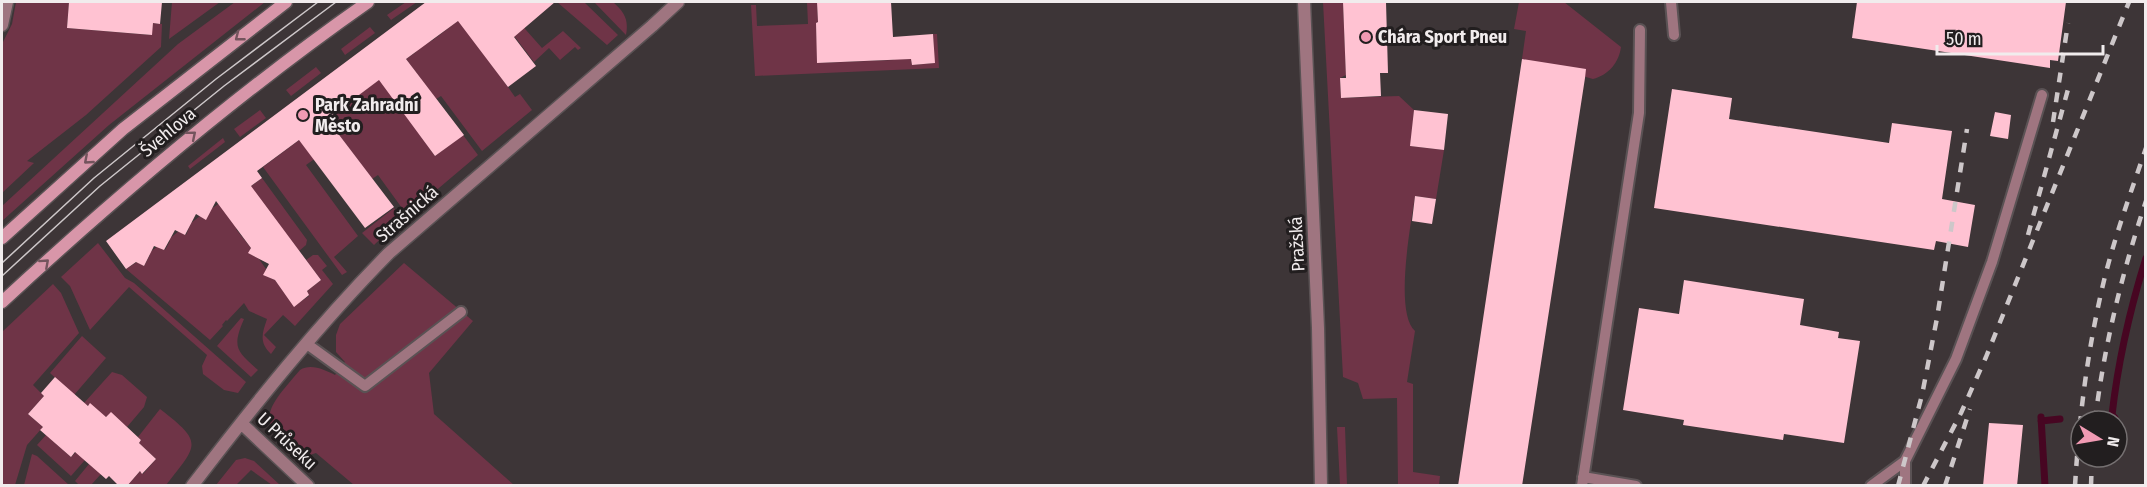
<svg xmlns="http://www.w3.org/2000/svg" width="2147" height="487" viewBox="0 0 2147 487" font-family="'Fira Sans Condensed',sans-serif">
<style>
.green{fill:#6f3447}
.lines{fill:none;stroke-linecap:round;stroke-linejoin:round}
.stream{stroke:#470622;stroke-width:7}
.building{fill:#ffc2d2}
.lane-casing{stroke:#5a5254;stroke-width:14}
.street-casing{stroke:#5a5254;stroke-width:15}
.secondary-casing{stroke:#5a5254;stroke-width:15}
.lane{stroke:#9f7580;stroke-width:10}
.street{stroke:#9f7580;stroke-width:12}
.secondary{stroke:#d896a9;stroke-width:12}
.tram{stroke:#cdc7c9;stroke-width:1.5}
.rail{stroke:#cdc7c9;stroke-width:4.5;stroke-dasharray:10 10;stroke-linecap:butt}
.oneway{stroke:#74545d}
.poi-dot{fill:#f19ab3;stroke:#221e1f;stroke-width:2}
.labels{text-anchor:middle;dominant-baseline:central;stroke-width:6;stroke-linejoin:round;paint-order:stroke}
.poi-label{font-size:18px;font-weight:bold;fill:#f1eced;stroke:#221e1f;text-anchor:start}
.street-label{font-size:18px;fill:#f1eced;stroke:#221e1f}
</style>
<rect width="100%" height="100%" fill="#3d3537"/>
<path class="green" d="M16,2H69L67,28L151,35L153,23L162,24L161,47L86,115L27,161L34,163L2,193V44L12,24Z
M172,2H220L169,39Z
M235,2H265L109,125L2,221V206L178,44Z
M406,2H417L391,20L387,15Z
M488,2H501L542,48L563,31L581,48L578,50L575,47L560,60L549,48L534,62Z
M557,2H584L618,35L607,45Z
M594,2H613C624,12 629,19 626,35Z
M807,2H817L818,22L816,23L818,63L893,60L910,48L912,65L934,63L933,34H937L939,68L755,76L751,5H756L757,26L808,24Z
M1323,2H1343L1346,75L1340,78L1341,98L1399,96L1414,110L1411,146L1444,150L1436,199L1415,196C1411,223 1394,313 1415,331L1407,382L1413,384V472L1440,476L1439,485H1398L1397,398L1363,399L1358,383L1343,377Z
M1519,2H1564L1621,47C1619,62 1609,75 1593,79L1522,59L1526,31L1514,29Z
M459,20L508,87L515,97L520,94L532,110L482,151L441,96L436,99L406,59L416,52L414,49L433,40Z
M370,27L375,33L345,55L341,49Z
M316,67L321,73L291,96L286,90Z
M380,79L435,156L463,135L478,155L407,215L378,175L372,179L327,119Z
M260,110L266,118L240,137L234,129Z
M306,135L320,155L306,165L358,236L334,257L347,272L342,275L263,167Z
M223,138L225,142L190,169L188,166Z
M262,178L307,240L306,245L299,251L250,187Z
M230,196L240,226L236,229L251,248L249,253L259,259L266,269L264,275L275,280L294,306L309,296L307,291L321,280L306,260L313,255H318L327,266L322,270L333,284L295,326L283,315L264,335L276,347L271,354C259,342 262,334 267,319L249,311L244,303L227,321L226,320L222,325L223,326L210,340L126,269L137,262L144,266L150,255L149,253L158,246L165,250L170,241L169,239L179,231L186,235L191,223L200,216L206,219L211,209Z
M394,208L400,215L390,224L392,228L374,245L362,233Z
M98,243L125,278L134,283L246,382L238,393L224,390L203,374L202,366L207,355L129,287L90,330L70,286L61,277Z
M404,263L473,321L429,373L434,414L514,485H354L316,453L298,459C255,419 265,411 300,370C311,363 325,370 335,375L345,362L336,352V335L340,324Z
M53,284L61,293L79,333L33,385L44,396L28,414L43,427L27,445L15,485H2V332Z
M241,318L244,319C232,347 236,351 258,370L251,377L217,346Z
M82,336L106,358L74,395L50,373Z
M112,372L122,375L147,397L144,407L127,427L111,413L106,417L84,403Z
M160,409C204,443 198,444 166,485L127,486L140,471L143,474L156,459L139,443L141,440L138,437Z
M1337,427H1345L1347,485H1340Z
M46,435L71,457L76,452L85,460L71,476L37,445Z
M32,454L37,456L69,485H24Z
M245,458L254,461L280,485H272L251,470L236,485H216L236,460Z
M89,464L101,474L91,485H79L75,481Z"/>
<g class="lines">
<path class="stream" d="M2041,417L2045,486
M2041,421L2060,419
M2115,421V418L2112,415C2118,362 2130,309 2146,258"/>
</g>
<path class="building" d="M69,2H162L160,24L153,23L152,35L67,28Z
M426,2H555L514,37L536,66L508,87L458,21L406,59L464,135L435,156L379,80L327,119L394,207L365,228L299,140L257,171L262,178L251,186L321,280L307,291L309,295L294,307L275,280L263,275L269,264L248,253L251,248L216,201L206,220L196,214L185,235L175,230L164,250L154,246L144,266L136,262L126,269L106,241Z
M817,2H891L893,37L933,34L935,63L912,65L911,59L817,63L816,23L818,22Z
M1343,2H1386L1388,73H1380L1381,96L1341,98L1340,78H1346Z
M1857,2H2066L2058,61L2050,60V68L1852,38Z
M1522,59L1586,69L1585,78L1522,486H1458Z
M1672,89L1732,98L1729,119L1889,143L1892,123L1952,131L1942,199L1975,205L1968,247L1936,241L1934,250L1654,208Z
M1414,110L1448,114L1444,150L1410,146Z
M1995,112L2011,115L2008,139L1990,136Z
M1415,196L1436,199L1432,224L1412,221Z
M1684,280L1804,299L1800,325L1839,332L1838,338L1860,341L1844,443L1784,434L1783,440L1683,425L1684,420L1623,410L1639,308L1679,314Z
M55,377L88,406L90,403L106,417L111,412L141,440L139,443L156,459L142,474L140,471L127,486H119L109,476L106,479L75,452L71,457L40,430L43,427L28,414L44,396L41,393Z
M1989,423L2023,425L2017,486H1983Z"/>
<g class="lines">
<defs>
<path id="lane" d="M1671,2L1674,35
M307,344L365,386L461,312
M1905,461V486
M1583,477L1636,486
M1582,486L1639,113L1640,30
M1871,486L1905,461L1956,359L1992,262L2042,95"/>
<path id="street" d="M1304,2L1318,328L1321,486
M2,25L7,2
M241,423L308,486
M192,486C254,405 318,325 389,253L652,26L678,2"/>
<path id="secondary" d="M2,238L123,129L286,2
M2,302C118,195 238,93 368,2"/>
</defs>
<use href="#lane" class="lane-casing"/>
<use href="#street" class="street-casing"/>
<use href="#secondary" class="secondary-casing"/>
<use href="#lane" class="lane"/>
<use href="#street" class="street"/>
<use href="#secondary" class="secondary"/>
<path class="tram" d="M2,263L94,178L216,79L318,2
M2,276L100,186L224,86L336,2"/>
<path class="rail" d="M2053,122L2068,23
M2028,235L2070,82
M2095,421C2104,346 2122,273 2146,201
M1898,486L1922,395L1937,318L1967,129
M1923,486L1961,413L1986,357L2129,2
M1945,486L1970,409
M2075,486C2079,419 2087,354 2102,289C2113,241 2130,195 2146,148
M2091,486L2092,457"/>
</g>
<defs><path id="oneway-chevron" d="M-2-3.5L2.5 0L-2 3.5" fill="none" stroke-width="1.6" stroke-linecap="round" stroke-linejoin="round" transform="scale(1.5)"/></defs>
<g class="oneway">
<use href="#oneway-chevron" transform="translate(239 37) rotate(142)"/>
<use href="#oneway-chevron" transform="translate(192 135) rotate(-40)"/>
<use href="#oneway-chevron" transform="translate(88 160) rotate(139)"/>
<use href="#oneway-chevron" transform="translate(45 263) rotate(-42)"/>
</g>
<g class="poi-dot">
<circle cx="1366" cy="37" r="6"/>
<circle cx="303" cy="115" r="6"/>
</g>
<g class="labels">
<g class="poi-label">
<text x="1378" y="37">Chára Sport Pneu</text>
<text x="315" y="105">Park Zahradní<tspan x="315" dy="21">Město</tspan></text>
</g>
<g class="street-label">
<text transform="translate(168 132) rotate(-40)">Švehlova</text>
<text transform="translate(407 214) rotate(-41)">Strašnická</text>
<text transform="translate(1297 244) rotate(-93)">Pražská</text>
<text transform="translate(287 441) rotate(43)">U Průseku</text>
</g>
</g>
<rect width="2147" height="487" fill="none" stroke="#f1eced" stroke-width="6"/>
<g transform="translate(2099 439) rotate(101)"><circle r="28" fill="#221e1f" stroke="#757071" stroke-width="1.5"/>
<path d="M0-4.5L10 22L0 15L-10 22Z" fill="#f19ab3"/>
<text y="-9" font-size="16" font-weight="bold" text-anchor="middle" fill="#f1eced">N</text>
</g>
<path d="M1937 45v9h166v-9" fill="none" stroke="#f1eced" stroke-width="3"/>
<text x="1946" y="45" font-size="18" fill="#f1eced" stroke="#221e1f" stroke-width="4.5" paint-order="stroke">50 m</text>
</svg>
